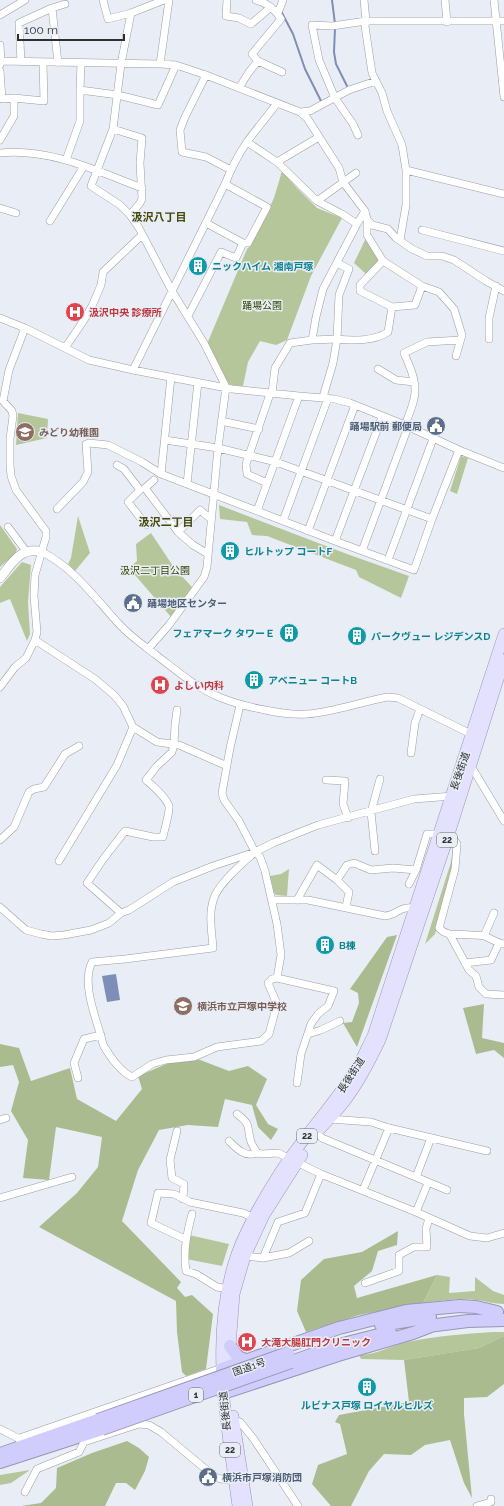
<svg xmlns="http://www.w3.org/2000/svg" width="504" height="1506" viewBox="0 0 504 1506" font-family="Raleway,'Noto Sans JP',sans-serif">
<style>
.green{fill:#b5c69b}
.forest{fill:#aabb8f}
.water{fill:#7d8fb6}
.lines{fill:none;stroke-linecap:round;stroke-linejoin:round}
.stream{stroke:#7d8fb6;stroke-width:2}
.street-casing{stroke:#999da4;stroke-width:8}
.secondary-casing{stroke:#999da4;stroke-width:10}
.primary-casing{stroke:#9796b5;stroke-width:12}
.highway-casing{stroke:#9796b5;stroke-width:14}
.street{stroke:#fff;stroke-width:7}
.secondary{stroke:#fff;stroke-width:9}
.primary{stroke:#e3e1fd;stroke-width:11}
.highway{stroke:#d0cdfc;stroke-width:12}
.highway-bridge-casing{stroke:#9796b5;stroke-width:14;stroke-linecap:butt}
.highway-bridge{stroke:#d0cdfc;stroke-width:12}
.labels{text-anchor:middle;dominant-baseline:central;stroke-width:3;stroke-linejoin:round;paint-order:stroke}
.shield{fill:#e9eef6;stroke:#65686d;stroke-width:1}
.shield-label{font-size:9px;font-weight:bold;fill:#2d2f32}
.culture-label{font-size:10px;font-weight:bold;fill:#0d838f;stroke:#e9eef6;text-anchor:start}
.park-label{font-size:10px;fill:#324400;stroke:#e9eef6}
.health-label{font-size:10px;font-weight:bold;fill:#be3a42;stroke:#e9eef6;text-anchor:start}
.service-label{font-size:10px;font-weight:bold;fill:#4e5e75;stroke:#e9eef6;text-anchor:start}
.education-label{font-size:10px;font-weight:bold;fill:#785e54;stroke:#e9eef6;text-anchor:start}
.street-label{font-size:10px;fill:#2d2f32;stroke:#e9eef6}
.neighbourhood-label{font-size:11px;font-weight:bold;fill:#44480b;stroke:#e9eef6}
</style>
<rect width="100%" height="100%" fill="#e9eef6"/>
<path class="green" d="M282,171L296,187L317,208L342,218L311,276L287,340L276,345L260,341L248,362L243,386L229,385L207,344L247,249L251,245L274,198Z
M366,238L380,261L367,275L354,263Z
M18,413L48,419L47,438L16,445Z
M461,456L468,458L457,494L450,491Z
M219,505L347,554L409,576L401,598L359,577L356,570L267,536L252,535L247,522L220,519Z
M78,516L90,553L75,571L68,564L71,558Z
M0,525L17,549L15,554L0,567Z
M151,533L175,569L192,587L171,617L129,568L137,561L136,544Z
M22,562L31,565L28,602L30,634L27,641L10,599L0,603V587Z
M453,847H455L453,869L435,934L425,944L451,862Z
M289,869L287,896L276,895L274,893L270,876L281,874Z
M189,1235L229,1244L222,1266L186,1259Z
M437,1275L450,1277L449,1293L475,1291V1277L493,1291L504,1295V1304C494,1304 486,1301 476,1300C459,1297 441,1301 423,1303Z
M493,1332H504V1336L479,1348L404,1360L361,1359L359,1355C376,1355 390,1346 407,1342C435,1336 464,1334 493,1332Z
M30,1470L11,1483L0,1485V1475Z"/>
<path class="forest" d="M397,935L357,1047L343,1023L352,1022L359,1003L358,993L350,989L387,937Z
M484,1004L482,1038L504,1043V1058L494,1050L476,1054L463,1008Z
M0,1044L19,1048L31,1081L70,1068L77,1099L116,1121L142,1089L138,1076L169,1063L195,1058L229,1071L248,1066L267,1079L256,1105L268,1124L278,1129L271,1140L258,1127L252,1105L225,1099L218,1127L188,1125L159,1130L138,1170L122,1221L181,1282L177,1288L185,1297L192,1295L213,1314L206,1369L186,1376L182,1372L177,1332L176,1301L39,1227L77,1193L98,1167L102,1137L56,1127L49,1180L23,1178L28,1140L11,1111L19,1082L13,1065L0,1067Z
M398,1231L397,1245L378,1251L372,1271L354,1286L357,1298L437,1275L423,1303L359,1315L306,1332L297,1311L301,1280L324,1259L362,1252Z
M504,1336V1384L487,1397L464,1398V1414L472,1498L464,1483L450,1440L425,1445L411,1455L384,1454L369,1471L351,1506H331L312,1484L318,1465L347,1454L340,1424L335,1422L339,1415L409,1402L404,1360L479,1348Z
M127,1441L139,1448L149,1457L145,1471L135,1490L126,1483H116L105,1506H21L41,1503L56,1488L57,1468L92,1453Z"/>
<path class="water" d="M116,974L120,1000L107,1002L102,976Z"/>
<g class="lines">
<path class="stream" d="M332,0L335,24
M281,11L293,34L305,69L321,101
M335,28L334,52L336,64L347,86"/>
<defs>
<path id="street" d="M103,0L108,19L131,13
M227,0L226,16L239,18L251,24L271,7
M364,0L366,21L365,26L372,73L382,93L387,111L402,145L406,170V205L400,240
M445,0L447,22
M494,0L504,97
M52,8L58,63
M278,13L283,0
M0,15L25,0
M0,45L1,61L0,65
M0,61L160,64L176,65L206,75L300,112L307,118L339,168L343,182L365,211L367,219V235L383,261L360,285V291L392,307L388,332C375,341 352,341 337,339L339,295L349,269L337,263
M21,61L19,23L52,8L65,4
M258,61L282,72
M160,64L169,0
M0,71L2,99L14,98V116L0,140
M206,75L185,117L180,130L182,152L206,157L231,170
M239,88L249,72L258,61L252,54L281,19C275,9 268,3 256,0
M80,90L81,63
M14,98L44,101L43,63
M300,112L310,111L349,90L376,81
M113,129L142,138L140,163L142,199L140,203L130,215
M358,135L353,124L335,98L319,60L312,25L332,26L366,21H504
M247,142L277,162L317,201L342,214L357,224
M0,153C50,148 97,171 142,188
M66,160L80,121V90L118,95L158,105L176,65
M277,162L319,137
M406,170L504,194
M317,201L356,173
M0,208L16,213
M367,219L372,225L388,229L396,238L412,249L427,256H442L454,260L486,281L504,291
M50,221L84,166
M206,223L243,243H248L267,207L225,184
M422,230L504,251
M383,261L422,286L415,305L392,307
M422,286L439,292L454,309L462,335L456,356
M188,316L221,252L236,258L243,243
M0,318L25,328L89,360L133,370L232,389L299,396L335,399L350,403L405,425L459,450L504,468
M489,339V318L496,286
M65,348L84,320L92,306L101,285L103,272L142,235
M378,369L396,380L414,382
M133,370L225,184C231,169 238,155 247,142C256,129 268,116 277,103
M272,393L275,368L290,343L312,340
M323,397L333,363L337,339L312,340L316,317L323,289L357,224L365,211
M221,421L259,429
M405,425C408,417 412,408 414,399C418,383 410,367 404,353L427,342L460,340
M165,440L218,448L276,462L432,519
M117,465L124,469L140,490L128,502L146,525
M161,474L171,377
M154,480L145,488L178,532L193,545L208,554
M267,483L247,474L246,464L270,394
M187,484L198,382
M57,509L83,482L88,472L86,444L89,443L108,445L142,462L161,474L335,541L414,570L432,519L459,450
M257,511L299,396
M283,521L328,398
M8,527L26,551
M308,531L355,405
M178,532L200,510L211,519
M335,541L382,417
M362,551L408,427
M42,552C74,568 95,598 119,624C130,636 143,645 156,655C176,670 195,687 219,697C234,703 249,707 265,710C279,713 293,715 307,714C333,712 361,702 387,697L398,698L475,736
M388,560L433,439
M35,640L95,679L114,695L123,706L133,727L157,742L179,745L227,766
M148,649L169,625L204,577L207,567L218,448L226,387L204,343L172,291L139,228L130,215L120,205L91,186L113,129L121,64L131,13L164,0
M0,687L15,667L26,658L35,640L37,632L34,596L35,575L46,537V531L16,490L11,476L10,465V439L13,416L12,411L3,401L9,370L25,328
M240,705L230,748L222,793L224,800L239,821L255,852L260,857L265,871L277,924L281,955L277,978
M411,753L415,723L420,709
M470,770L474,771L504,821
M326,780L345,781L343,804L348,818
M448,837L455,841L457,844L455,869L439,928C448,938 460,933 471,935C475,935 480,935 484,936C491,938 496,943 504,944
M0,840L14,827L29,792L34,789L44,787L65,754L79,746
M375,851L371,812L380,779
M255,852C243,863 219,883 214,898C208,914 212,932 213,948L125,959L92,962C82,982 94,1013 100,1033C102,1038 102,1044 105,1048C112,1059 120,1071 132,1077L152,1064L166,1060L194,1057L217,1047L261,1041L269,1034L277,1004L268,983L272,979L277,978L334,991L328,1006L318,1014L311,1024L301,1054L297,1083
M59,861L117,765L133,727
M337,880L347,865L354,863L371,870L393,868L416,870L427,834H439
M409,884L416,870
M272,900H308L385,916C398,915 400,904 418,909
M297,900L317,865L337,880L349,892L346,907
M0,907L26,930L41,934L52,936L64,935L91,930L109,923L121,913L129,910L173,882L213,866L255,852L273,843L318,825L414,799L453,796
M121,913L87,883L104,858L125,831L153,837H163C164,830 170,813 169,806C165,796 154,787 146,780L157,766L172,752L174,744L175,725L177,710
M450,935L469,970L476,976L479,987L486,994L504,995
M484,936L494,913
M465,963L491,960L499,943
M308,1034L321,1030L340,1021
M78,1078L74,1063L84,1039L101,1035
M237,1114C253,1126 246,1127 251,1142C252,1145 255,1149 257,1153L262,1154L278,1153L321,1174L416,1212L470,1236L487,1238L504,1233
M329,1119L371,1122L389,1128L487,1151
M0,1120L6,1118
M177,1131L170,1160L172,1178L184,1184L183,1199
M317,1133L322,1138L447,1190
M229,1141C236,1148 245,1158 257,1153
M416,1177L431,1138
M363,1190L389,1128
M0,1198L72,1177
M416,1212L428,1183
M192,1214C187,1233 183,1251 186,1271L196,1274L217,1287L228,1289
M185,1239L151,1223L158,1193L174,1194L190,1202L243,1213L254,1218
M245,1256L263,1258L289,1253L309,1241
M263,1258L278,1222L305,1213L321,1174
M365,1283L399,1271V1255L414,1247H427L426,1229L429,1218
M233,1420L240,1422L253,1438L298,1506
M0,1429L20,1439
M25,1492L37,1469L79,1452L84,1442L139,1424L149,1425L161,1432L215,1477L221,1479L235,1481
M477,1506L491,1502V1499"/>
<path id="secondary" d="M0,578C12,563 21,546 42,552
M20,1439L222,1369"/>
<path id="primary" d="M321,1128C329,1119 337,1111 344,1102C359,1083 370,1061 380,1040L448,837L504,660
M230,1375V1346L234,1294L245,1256L264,1215L302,1155
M233,1416L247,1506
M238,1506C227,1423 208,1336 237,1254C247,1226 265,1196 281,1171C304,1136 333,1105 355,1071C362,1060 367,1047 373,1036L504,634"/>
<path id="highway" d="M381,1325L430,1317
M428,1326L468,1321L504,1320
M230,1346L238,1357L246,1360
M291,1362L339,1345L390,1332
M222,1369L339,1328L406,1311L460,1306L476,1307L497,1312
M223,1393L338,1355L413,1333L434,1325
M3,1453L98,1420
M0,1462L102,1429"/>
</defs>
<use href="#street" class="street-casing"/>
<use href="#secondary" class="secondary-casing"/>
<use href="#primary" class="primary-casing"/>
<use href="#highway" class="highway-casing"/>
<use href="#street" class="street"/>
<use href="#secondary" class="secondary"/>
<use href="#primary" class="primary"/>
<use href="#highway" class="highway"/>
<defs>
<path id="highway-bridge" d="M98,1420L288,1353
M102,1429L291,1362"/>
</defs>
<use href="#highway-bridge" class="highway-bridge-casing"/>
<use href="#highway-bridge" class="highway-bridge"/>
</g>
<defs>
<symbol id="building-disc" viewBox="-11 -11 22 22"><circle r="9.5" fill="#0f9aa8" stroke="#e9eef6"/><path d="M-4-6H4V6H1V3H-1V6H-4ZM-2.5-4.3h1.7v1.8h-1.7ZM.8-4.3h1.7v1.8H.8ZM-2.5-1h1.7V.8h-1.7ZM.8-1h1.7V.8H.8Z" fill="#fff"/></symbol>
<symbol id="hospital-disc" viewBox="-11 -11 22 22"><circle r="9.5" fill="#e0444e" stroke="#e9eef6"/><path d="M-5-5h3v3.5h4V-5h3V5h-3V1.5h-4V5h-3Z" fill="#fff"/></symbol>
<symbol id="civic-disc" viewBox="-11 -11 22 22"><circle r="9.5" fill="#5c6f8a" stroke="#e9eef6"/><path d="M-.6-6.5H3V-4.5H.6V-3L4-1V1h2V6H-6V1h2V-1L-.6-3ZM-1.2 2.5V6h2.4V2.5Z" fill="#fff"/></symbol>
<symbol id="school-disc" viewBox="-11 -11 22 22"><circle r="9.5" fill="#8d6e63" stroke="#e9eef6"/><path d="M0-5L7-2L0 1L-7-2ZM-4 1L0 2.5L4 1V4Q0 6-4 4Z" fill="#fff"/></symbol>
</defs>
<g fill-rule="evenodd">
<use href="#building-disc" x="187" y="255" width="22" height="22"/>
<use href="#hospital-disc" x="64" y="301" width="22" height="22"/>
<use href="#civic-disc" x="425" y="415" width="22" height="22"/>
<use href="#school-disc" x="14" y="421" width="22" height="22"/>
<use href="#building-disc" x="219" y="540" width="22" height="22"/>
<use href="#civic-disc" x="122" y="592" width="22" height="22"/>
<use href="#building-disc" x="278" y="622" width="22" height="22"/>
<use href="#building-disc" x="346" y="625" width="22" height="22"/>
<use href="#building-disc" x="243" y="669" width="22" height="22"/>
<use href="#hospital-disc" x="149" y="674" width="22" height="22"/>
<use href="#building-disc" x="314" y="934" width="22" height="22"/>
<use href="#school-disc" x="172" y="995" width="22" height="22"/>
<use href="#hospital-disc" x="236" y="1331" width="22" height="22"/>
<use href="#building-disc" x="356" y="1376" width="22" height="22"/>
<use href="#civic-disc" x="197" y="1466" width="22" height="22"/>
</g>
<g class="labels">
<g class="shield">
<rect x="437" y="833" width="20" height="14" rx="3"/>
<rect x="297" y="1129" width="20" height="14" rx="3"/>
<rect x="189" y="1388" width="14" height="14" rx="3"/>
<rect x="220" y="1443" width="20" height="14" rx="3"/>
</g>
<g class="shield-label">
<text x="447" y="840">22</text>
<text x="307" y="1136">22</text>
<text x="196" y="1395">1</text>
<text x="230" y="1450">22</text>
</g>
<g class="culture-label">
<text x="212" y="266">ニックハイム 湘南戸塚</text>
<text x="244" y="551">ヒルトップ コートF</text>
<text x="275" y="633" text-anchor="end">フェアマーク タワーＥ</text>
<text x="371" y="636">パークヴュー レジデンスD</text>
<text x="268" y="680">アベニュー コートB</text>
<text x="339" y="945">B棟</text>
<text x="367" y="1405" text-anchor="middle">ルビナス戸塚 ロイヤルヒルズ</text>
</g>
<g class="park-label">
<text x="262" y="305">踊場公園</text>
<text x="155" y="570">汲沢二丁目公園</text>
</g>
<g class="health-label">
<text x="89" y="312">汲沢中央 診療所</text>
<text x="174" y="685">よしい内科</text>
<text x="261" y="1342">大滝大腸肛門クリニック</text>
</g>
<g class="service-label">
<text x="422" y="426" text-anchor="end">踊場駅前 郵便局</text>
<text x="147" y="603">踊場地区センター</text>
<text x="222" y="1477">横浜市戸塚消防団</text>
</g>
<g class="education-label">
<text x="39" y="432">みどり幼稚園</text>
<text x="197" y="1006">横浜市立戸塚中学校</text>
</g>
<g class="street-label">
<text transform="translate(460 771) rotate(-71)">長後街道</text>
<text transform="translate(351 1075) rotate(-57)">長後街道</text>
<text transform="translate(249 1367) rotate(-19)">国道1号</text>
<text transform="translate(225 1411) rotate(-96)">長後街道</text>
</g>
<g class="neighbourhood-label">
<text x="159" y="217">汲沢八丁目</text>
<text x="166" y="522">汲沢二丁目</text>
</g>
</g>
<path d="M18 34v6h106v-6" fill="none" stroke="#2d2f32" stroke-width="2"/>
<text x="24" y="34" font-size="12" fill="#2d2f32" stroke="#e9eef6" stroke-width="3" paint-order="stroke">100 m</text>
</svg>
